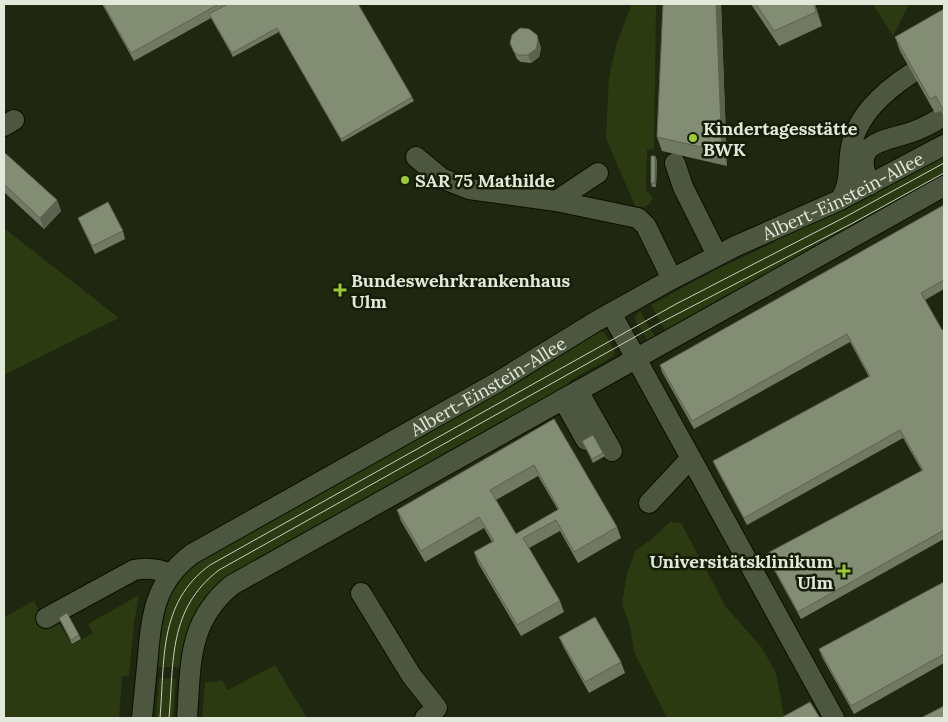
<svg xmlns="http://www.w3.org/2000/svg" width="948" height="722" viewBox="0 0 948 722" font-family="Lora,serif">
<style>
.green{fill:#2c3a11}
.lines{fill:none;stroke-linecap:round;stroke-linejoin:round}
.minor-casing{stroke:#091000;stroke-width:22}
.minor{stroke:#4d573f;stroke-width:20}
.tram{stroke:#c9cfbf;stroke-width:1}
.wall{fill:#707963;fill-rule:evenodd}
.shaded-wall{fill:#5b6350}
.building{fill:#828d73;stroke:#5b6350;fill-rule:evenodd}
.poi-dot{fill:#9bcb33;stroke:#151d07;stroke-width:2}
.labels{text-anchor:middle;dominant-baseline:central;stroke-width:5;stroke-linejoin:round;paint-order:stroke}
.poi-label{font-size:18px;font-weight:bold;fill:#e3e9da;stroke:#151d07;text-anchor:start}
.street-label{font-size:18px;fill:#e3e9da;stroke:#151d07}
</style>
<rect width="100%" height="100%" fill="#1f2710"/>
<path class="green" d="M632,4H656L654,149L647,150L646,190L653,198C648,207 645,208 635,206L606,138L609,77L617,42Z
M873,4H912L908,6L893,36Z
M944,155V181L668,335L651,305L715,270L771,244L785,235Z
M4,228L119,318L4,375Z
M640,311L657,340L649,343L634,318Z
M598,332H604L615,352L612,357L571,380L560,393L244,571L185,668L152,666L169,587L207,551Z
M670,522L681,523L726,607L762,648L776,673L784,716L782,718H667L634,652L630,626L622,604L627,573L636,550L653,538Z
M139,595L134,623L129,676H122L119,718H4V617L34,601L47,626L57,620L72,645L93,633L88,624Z
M275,665L307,718H202L205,682H215L222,680L228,690Z
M159,678L176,679L173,718H156Z"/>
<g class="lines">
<defs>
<g id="minor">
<path d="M4,126L14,120"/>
<path d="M416,157L441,178L469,189L556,201L638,218L646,226L672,279"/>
<path d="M675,163L683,187L717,255"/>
<path d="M870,185C850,142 881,142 912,132C924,128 934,122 944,116"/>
<path d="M840,200C850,186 848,171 850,154C854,117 883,92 912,73"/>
<path d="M556,201L598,173"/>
<path d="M611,313L834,718"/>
<path d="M578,391L612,451"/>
<path d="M563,399L586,440"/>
<path d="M649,503L691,458"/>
<path d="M361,593L411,675L437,708L425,718"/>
<path d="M46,618L134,570C147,567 159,569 171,574"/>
<path id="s1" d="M142,718C144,698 146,677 148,656C151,614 156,581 192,554L496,383L595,322L672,279L736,246L840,200L944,145"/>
<path d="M187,718C191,665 187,622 232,585L944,186"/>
</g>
</defs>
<use href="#minor" class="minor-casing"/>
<use href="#minor" class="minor"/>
<path class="tram" d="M160,718C165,660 158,603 210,565L676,304L847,216L944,163
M169,718C174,661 168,609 219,570L656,325L851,224L944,173"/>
</g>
<path class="wall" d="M102,4H358L412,97L414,101L342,142L279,32L233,57L211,18L134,61Z
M663,4H721L727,166L662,151L657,137Z
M751,4H815L822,26L779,46Z
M944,9V117L941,111L935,113L900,51L895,37Z
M510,43H539L541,48L539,57L531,63L521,62L517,59Z
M4,155L57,200L61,211L44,229L4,192Z
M657,160L656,187H652L651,183Z
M944,205V289L925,300L942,330L944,329V539L801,619L769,561L766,554L922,471L903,438L747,525L716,468L713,461L869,377L850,342L694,429L662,372L660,365Z
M78,218L123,231L125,239L95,254L81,225Z
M554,419L617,527L621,538L578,563L560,531L529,548L560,601L564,612L521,636L478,563L474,552L492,542L484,528L425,562L401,521L397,510ZM538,476L558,510L516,534L496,500Z
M582,441L603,453L605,456L593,463Z
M944,582V663L854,714L822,657L819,649Z
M59,618L79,635L81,639L72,644Z
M559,637L621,662L625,673L589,693L564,648Z"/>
<path class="shaded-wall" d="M716,4H721L727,166L722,152Z
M814,4H815L822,26L816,12Z
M537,35L541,48L539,57L531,63L528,55Z
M655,156L657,160L656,187L655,183Z
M57,200L61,211L44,229L40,218Z"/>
<path class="building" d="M103,4H219L131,53Z
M228,4H358L412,97L341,139L277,28L232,53L209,14Z
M663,4H716L722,152L657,137Z
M756,4H814L816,12L774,31Z
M944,9V112L936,96L930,99L895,37Z
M520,28L529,29L537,35L538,40L536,49L528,55H518L514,52L510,43L512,35Z
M5,153L57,200L40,218L4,184V155Z
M651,156H655V183H651Z
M108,202L123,231L92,246L78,218Z
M944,205V280L921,293L942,330L944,329V530L798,612L766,554L923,470L900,430L744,518L713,461L870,376L847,334L692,421L660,365Z
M554,419L617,527L574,552L556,520L523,538L560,601L517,625L474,552L494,541L479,517L421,551L397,510ZM534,465L559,509L516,534L490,490Z
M593,435L603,453L592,459L582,441Z
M944,582V654L851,706L819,649Z
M67,613L79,635L71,640L59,618Z
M595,617L621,662L585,682L559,637Z
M810,702L820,718H781Z
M944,706V718H921Z"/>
<g class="poi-dot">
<circle cx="693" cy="138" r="5"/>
<circle cx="405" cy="180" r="5"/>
<path d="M337.5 282.5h5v5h5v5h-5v5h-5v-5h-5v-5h5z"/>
<path d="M841.5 563.5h5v5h5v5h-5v5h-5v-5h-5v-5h5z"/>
</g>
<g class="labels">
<g class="poi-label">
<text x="703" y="128">Kindertagesstätte<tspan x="703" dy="21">BWK</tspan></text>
<text x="415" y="180">SAR 75 Mathilde</text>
<text x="351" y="280">Bundeswehrkrankenhaus<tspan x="351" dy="21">Ulm</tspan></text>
<text x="833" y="561" text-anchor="end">Universitätsklinikum<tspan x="833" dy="21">Ulm</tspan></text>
</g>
<g class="street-label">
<text stroke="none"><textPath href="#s1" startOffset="921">Albert-Einstein-Allee</textPath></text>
<text stroke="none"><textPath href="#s1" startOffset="518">Albert-Einstein-Allee</textPath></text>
</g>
</g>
<rect width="948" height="722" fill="none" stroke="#e3e9da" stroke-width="10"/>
</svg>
